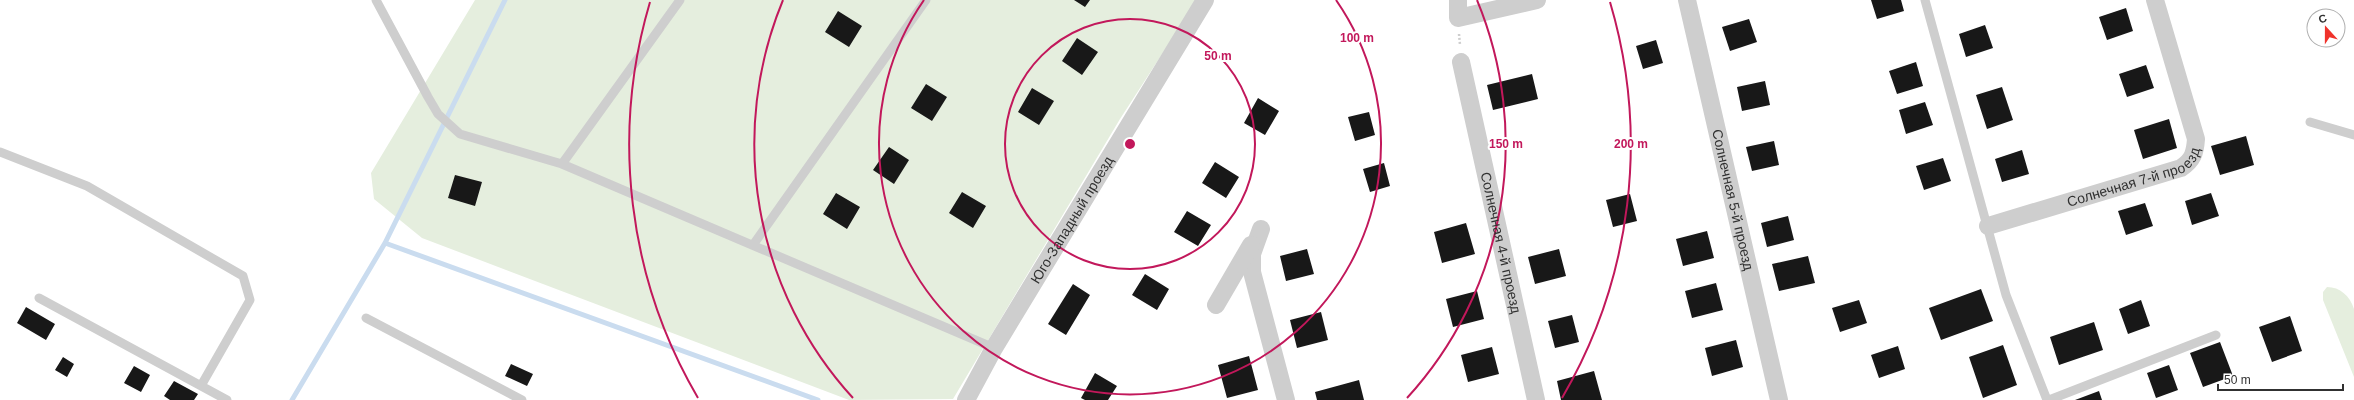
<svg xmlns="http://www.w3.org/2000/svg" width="2354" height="400" viewBox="0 0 2354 400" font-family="Arial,sans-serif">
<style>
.green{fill:#e5eede}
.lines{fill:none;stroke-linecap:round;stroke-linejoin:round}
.stream{stroke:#cadcef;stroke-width:5}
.building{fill:#181818}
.path{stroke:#cecece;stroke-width:2.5;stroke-dasharray:2 2;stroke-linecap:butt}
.service{stroke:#cecece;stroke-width:9}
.minor{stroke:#cecece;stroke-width:18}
.ring{fill:none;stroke:#c2185b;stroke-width:2}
.labels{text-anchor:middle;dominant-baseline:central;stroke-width:4;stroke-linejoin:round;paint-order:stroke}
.street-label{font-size:14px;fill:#313131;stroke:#fff}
.centre{fill:#c2185b;stroke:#fff;stroke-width:2}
.ring-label{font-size:12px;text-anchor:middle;font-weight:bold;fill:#c2185b;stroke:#fff;stroke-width:4;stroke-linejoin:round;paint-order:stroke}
</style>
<rect width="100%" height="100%" fill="#fff"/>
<path class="green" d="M475,0H1197L1120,119L953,399L849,400L422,238L374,199L371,173Z
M2327,287C2340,287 2350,296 2354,309C2354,319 2354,363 2354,377L2323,300V292Z"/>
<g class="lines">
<path class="stream" d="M385,243L818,400
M292,400L385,243L505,0"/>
</g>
<path class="building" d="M1074,0H1090L1085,7Z
M1871,0H1901L1904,11L1877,19Z
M2126,8L2133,31L2107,40L2099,17Z
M838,11L862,26L849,47L825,32Z
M1749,19L1757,42L1730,51L1722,27Z
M1985,25L1993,48L1966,57L1959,34Z
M1077,38L1098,52L1082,75L1062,61Z
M1656,40L1663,63L1643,69L1636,46Z
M1916,62L1923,86L1897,94L1889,71Z
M2146,65L2154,88L2127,97L2119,74Z
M1532,74L1538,99L1493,110L1487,85Z
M1765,81L1770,105L1742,111L1737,87Z
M926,84L947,97L932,121L911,108Z
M2002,87L2013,120L1987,129L1976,95Z
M1032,88L1054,101L1039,125L1018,112Z
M1258,98L1279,111L1265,135L1244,123Z
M1925,102L1933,125L1906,134L1899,110Z
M1369,112L1375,135L1355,141L1348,117Z
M2169,119L2177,148L2143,159L2134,130Z
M2246,136L2254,165L2220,175L2211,146Z
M1774,141L1779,165L1752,171L1746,147Z
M889,147L909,160L894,184L873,170Z
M2022,150L2029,174L2002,182L1995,159Z
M1943,158L1951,181L1924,190L1916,166Z
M1215,162L1239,177L1226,198L1202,183Z
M1384,163L1390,186L1370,192L1363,169Z
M455,175L482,182L475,206L448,198Z
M962,192L986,206L973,228L949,213Z
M836,193L860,207L847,229L823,214Z
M2211,193L2219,216L2192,225L2185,201Z
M1630,194L1637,221L1613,227L1606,200Z
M2145,203L2153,226L2126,235L2118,211Z
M1187,211L1211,225L1198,246L1174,232Z
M1788,216L1794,240L1767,247L1761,223Z
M1466,223L1475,254L1442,263L1434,232Z
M1707,231L1714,258L1683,266L1676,239Z
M1307,249L1314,274L1286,281L1280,256Z
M1559,249L1566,276L1535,284L1528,257Z
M1808,256L1815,283L1779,291L1772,264Z
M1145,274L1169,289L1157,310L1132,295Z
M1716,283L1723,310L1692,318L1685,291Z
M1073,284L1090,295L1066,335L1048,324Z
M1981,289L1993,321L1941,340L1929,308Z
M1477,291L1484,319L1453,327L1446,299Z
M1859,300L1867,323L1840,332L1832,308Z
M2141,300L2150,326L2128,334L2119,309Z
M26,307L55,324L46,340L17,323Z
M1321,312L1328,340L1297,348L1290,320Z
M1572,315L1579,342L1555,348L1548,321Z
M2290,316L2302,351L2272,362L2259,327Z
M2094,322L2103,350L2059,365L2050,337Z
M1736,340L1743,367L1712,376L1705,348Z
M2220,342L2233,376L2203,387L2190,353Z
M2003,345L2017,385L1983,398L1969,357Z
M1898,346L1905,369L1879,378L1871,355Z
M1492,347L1499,374L1468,382L1461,355Z
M1249,356L1258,390L1227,398L1218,365Z
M63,357L74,364L67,377L55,370Z
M511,364L533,374L527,386L505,376Z
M2169,365L2178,390L2156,398L2147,373Z
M134,366L150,375L141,392L124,383Z
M1594,371L1602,400H1561L1557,381Z
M1095,373L1117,386L1108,400H1085L1081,398Z
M1359,380L1364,400H1317L1315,392Z
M174,381L198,394L194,400H170L164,396Z
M2099,391L2102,400H2075Z"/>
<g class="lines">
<path class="path" d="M1459,34L1460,45"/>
<path class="service" d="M376,0L428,97L438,114L460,134L562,164L994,348
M1925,0L2006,295L2047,400
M2310,122L2354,135
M0,152L87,186L243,276L250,300L202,384
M562,164L680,0
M753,245L926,0
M39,298L227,400
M366,318L522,400
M2049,400L2216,335"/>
<g class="minor">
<path d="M1458,0V18L1537,0"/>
<path id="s1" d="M1687,0L1779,400"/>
<path id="s2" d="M1461,62L1536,400"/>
<path id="s3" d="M1988,226L2181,168C2193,160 2195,153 2196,139L2155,0"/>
<path d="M1261,229L1252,254V272L1286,400"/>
<path d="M1216,305L1251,245"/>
<path id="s4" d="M966,400L994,348L1205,0"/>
</g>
</g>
<g class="ring">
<circle cx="1130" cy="144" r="125"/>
<path d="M1336 0A251 251 0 1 1 924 0"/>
<path d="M853 398A376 376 0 0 1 783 0M1477 0A376 376 0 0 1 1407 398"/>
<path d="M698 398A501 501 0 0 1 650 2M1610 2A501 501 0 0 1 1562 398"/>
</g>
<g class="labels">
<g class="street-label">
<text stroke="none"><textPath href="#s3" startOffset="155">Солнечная 7-й проезд</textPath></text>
<text stroke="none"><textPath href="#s1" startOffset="205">Солнечная 5-й проезд</textPath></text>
<text stroke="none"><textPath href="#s4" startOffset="209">Юго-Западный проезд</textPath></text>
<text stroke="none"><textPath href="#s2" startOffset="185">Солнечная 4-й проезд</textPath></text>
</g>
</g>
<circle cx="1130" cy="144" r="6" class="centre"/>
<g class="ring-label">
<text x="1357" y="42">100 m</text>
<text x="1218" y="60">50 m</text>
<text x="1506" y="148">150 m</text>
<text x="1631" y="148">200 m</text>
</g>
<g transform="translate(2326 28) rotate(339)"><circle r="19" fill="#ffffff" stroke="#adadad"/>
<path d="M0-3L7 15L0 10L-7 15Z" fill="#f0322b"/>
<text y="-6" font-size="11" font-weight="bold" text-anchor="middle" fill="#313131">С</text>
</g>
<path d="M2218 384v6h125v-6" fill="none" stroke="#313131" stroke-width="2"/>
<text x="2224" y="384" font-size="12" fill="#313131" stroke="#ffffff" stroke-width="3" paint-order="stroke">50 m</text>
</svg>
